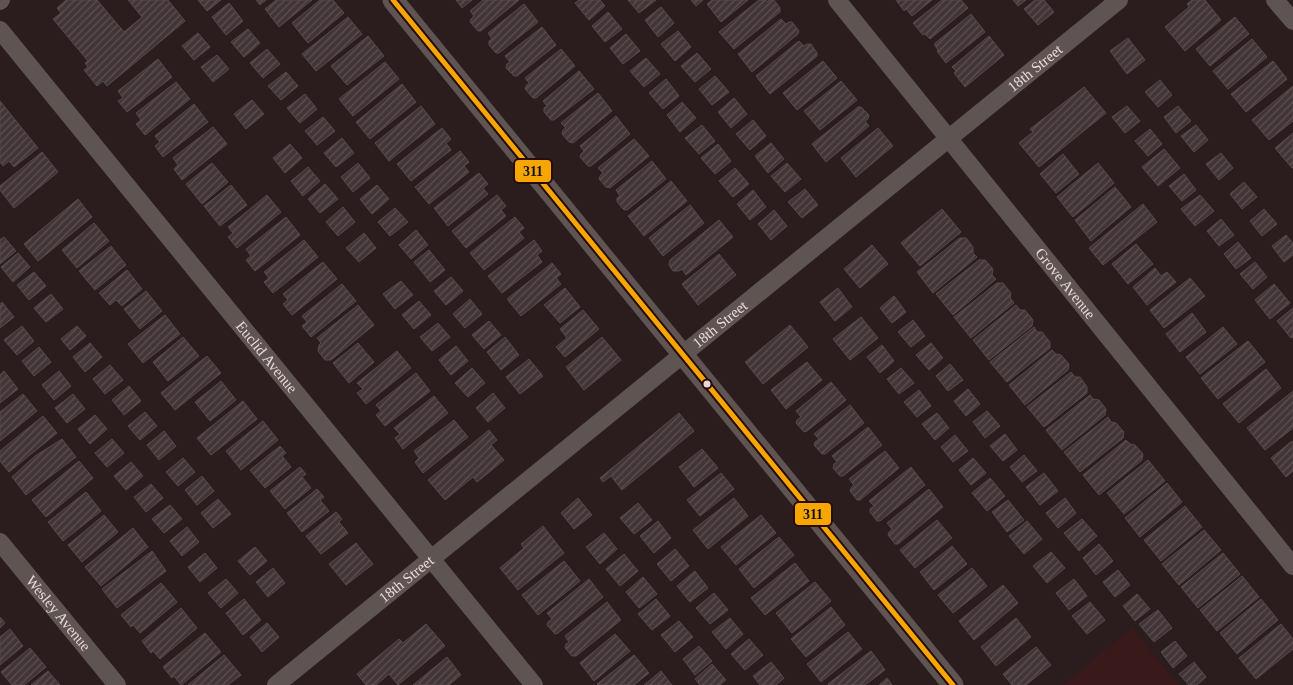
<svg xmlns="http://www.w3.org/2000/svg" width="1293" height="685" viewBox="0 0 1293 685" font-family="'Times New Roman',serif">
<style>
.built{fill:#3a191b}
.building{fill:url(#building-hatch);stroke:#56494c}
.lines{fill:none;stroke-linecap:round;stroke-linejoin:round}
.minor{stroke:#5e5452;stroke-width:18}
.tertiary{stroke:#5e5452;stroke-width:21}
.bus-1-casing{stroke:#270c0e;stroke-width:9}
.bus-1{stroke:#f7a600;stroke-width:5}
.bus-dot{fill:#ecd7d7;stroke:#270c0e;stroke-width:2}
.labels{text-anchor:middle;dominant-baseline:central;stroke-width:4;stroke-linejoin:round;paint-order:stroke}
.street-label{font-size:15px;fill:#ecd7d7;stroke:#270c0e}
.line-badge{stroke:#270c0e;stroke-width:2}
.pale-badge-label{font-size:14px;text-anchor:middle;font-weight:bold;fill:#111}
</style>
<defs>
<pattern id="building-hatch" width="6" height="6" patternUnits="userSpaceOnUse" patternTransform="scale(1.25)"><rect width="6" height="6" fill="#413537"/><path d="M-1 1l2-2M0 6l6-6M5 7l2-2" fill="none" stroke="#5d5253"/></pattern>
</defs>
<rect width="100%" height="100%" fill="#2b1c1d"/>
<path class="built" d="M1132,628L1179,685H1063Z"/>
<path class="building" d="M66,0H97L124,32L142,17L128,0H168L185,21L107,86L103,81L97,86L84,70L88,67L85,63L88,61L53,19L61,13L57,8Z
M198,0H221L207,11Z
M256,0H266L260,5Z
M276,0H312L279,27L265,9Z
M320,0H333L344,13L308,43L292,23Z
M456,0H472L462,8Z
M483,0H519L481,31H478L470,22L471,19L474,16L470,11Z
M579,0H600L605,6L589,20L575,3Z
M628,0H656L639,13Z
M691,0H703L696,6Z
M712,0H748L721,22L707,4Z
M759,0H766L767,2L769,0H774L780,8V12L734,49L719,32Z
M896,0H932L912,16L906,9L904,11Z
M942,0H961L968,8L930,39L925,34L923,35L913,23Z
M1013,0H1026L1018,6Z
M1035,0H1044L1054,12L1038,25L1024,9Z
M1192,0H1205L1221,20L1185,51L1165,27L1189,7L1187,4Z
M229,3L243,21L226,35L212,17Z
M524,4L538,22L499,53H496L489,45V41L492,39L488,33Z
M661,7L674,23L658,37L645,20Z
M608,12L622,29L605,42L592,26Z
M971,14L985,32L946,63L937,51L938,50L934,44Z
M348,17L362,34L316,71L302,54Z
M1235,17L1249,34L1210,66L1196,49Z
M781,19L786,24L789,22H792L799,31L798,34L752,72L738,54Z
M542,27L556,45L517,76H514L506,68L507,64L510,62L505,56Z
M248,29L260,43L244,57L231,42Z
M678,31L691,47L675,61L661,44Z
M198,33L210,47L194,60L182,46Z
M626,34L640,51L623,64L610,48Z
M368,36L384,56L347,85L331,66Z
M989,36L1004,55L965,87L954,73L956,71L952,67Z
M1128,38L1145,60L1127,74L1110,51Z
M1252,39L1267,57L1228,89L1213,71Z
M799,41L804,46L807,44H811L817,53V56L770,94L756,76Z
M267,49L280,64L263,78L250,63Z
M561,49L575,66L536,98H533L525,89L526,86L529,83L525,78Z
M697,53L711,69L695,82L681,66Z
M217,55L229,69L213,82L201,67Z
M646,58L660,74L644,87L630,71Z
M158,59L172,77L127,112L118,101L123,98L118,91Z
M823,61L837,78L797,110L783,93Z
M1273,61L1287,79L1246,112L1231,94Z
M385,62L399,79L353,116L339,99Z
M579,71L594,89L554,120H551L544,112V108L547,106L543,101Z
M286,72L298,86L281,100L268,86Z
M715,76L729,92L712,105L699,89Z
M666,79L679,96L663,109L649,93Z
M1160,80L1172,95L1158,107L1145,92Z
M841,81L857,100L820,130L804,111Z
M176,82L190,99L145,135L136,124L141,120L136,113Z
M402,84L416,102L370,139L356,122Z
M1293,86V121L1269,140L1252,120Z
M1084,87L1106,113L1039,167L1019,143L1033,132L1030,129Z
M598,93L612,111L573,143L569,142L562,134L563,130L566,128L561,123Z
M305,94L317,109L300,123L287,108Z
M734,98L747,114L731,128L718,112Z
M252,100L264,114L246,129L234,114Z
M0,101L38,148L14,167L9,161L3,166L0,162Z
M682,102L696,118L680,132L667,115Z
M194,104L208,122L163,157L155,146L160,142L155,136Z
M421,106L435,124L389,161L375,143Z
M1127,106L1140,121L1125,133L1112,117Z
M1178,106L1191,121L1176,133L1164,117Z
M858,107H861L869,115L868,119L865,121L869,126L826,162L812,144Z
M616,116L630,134L591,166H588L580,157L581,154L584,151L580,146Z
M323,117L335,131L317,145L305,131Z
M753,120L766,136L750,150L736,134Z
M702,125L715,141L699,154L685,138Z
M1196,125L1208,140L1194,152L1181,136Z
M213,127L227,144L182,180L174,169L178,165L173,158Z
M442,128L451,139L446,143L451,150L411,181L397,164Z
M878,128L893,146L856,177L841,158Z
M1150,129L1162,144L1148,156L1135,141Z
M1293,133V168H1292L1275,148Z
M342,138L354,153L336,167L324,153Z
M634,139L649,156L610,188L606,187L599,179L600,176L603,173L598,168Z
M771,143L784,159L768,173L755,156Z
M290,144L302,158L285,173L273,158Z
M718,144L731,161L715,174L701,158Z
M1164,149L1180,168L1158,186L1142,167Z
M460,151L469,162L464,166L469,172L429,204L415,187Z
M42,152L58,172L14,208L0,190V186Z
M1221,153L1233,168L1219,180L1206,164Z
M1063,154L1079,174L1056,193L1040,174Z
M652,161L666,179L627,210H624L617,202V198L620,196L616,190Z
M212,163L228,182L202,204L186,184Z
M358,163L370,178L353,192L341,177Z
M787,163L801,179L785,192L771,176Z
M1098,163L1114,183L1073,217L1057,197Z
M308,167L320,181L303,196L291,181Z
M735,168L749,184L733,197L719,181Z
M479,173L488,184L483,188L488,194L448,226L434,208Z
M1184,174L1196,190L1182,201L1169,186Z
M671,181L687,201L644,236L628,216Z
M1244,182L1257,197L1242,209L1230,194Z
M325,184L338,199L320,213L308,199Z
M231,185L247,205L220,226L204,206Z
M377,185L389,199L372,214L360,199Z
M1115,187L1131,207L1091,241L1075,220Z
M805,189L818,205L802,218L788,202Z
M753,190L766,207L750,220L737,204Z
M267,195L281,212L237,248L228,237L233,233L228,227Z
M497,195L506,206L501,210L506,216L466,248L452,231Z
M1200,195L1214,211L1195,226L1181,209Z
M78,199L92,217L38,261L24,244Z
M1143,204L1157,222L1103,265L1089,248Z
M690,205L704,223L663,256L649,238Z
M343,207L355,222L338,236L326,222Z
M395,208L408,222L390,236L378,222Z
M942,209L961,232L920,266L901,243Z
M1264,209L1277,224L1262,236L1250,221Z
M774,210L787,226L771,240L758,224Z
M286,217L300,235L255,271L246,260L251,256L246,249Z
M515,217L524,228L519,232L524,238L484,270L470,253Z
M1221,219L1234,235L1219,246L1207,231Z
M719,220L733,237L686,275L682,269L679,271H673L669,265L670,260Z
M94,223L109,241L77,268L62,250Z
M416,230L428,245L411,259L399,245Z
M364,233L376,248L359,262L346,248Z
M1286,235L1293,243V255L1284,262L1272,246Z
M4,237L16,251L0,264V240Z
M960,238H966L973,247V253L977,257L933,293L917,272Z
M304,240L318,257L273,293L264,282L269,278L264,272Z
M534,240L542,251L537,255L542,262L502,293L488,276Z
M1238,242L1251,258L1236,269L1224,254Z
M1136,244L1153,264L1128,284L1112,264Z
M872,245L888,264L860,288L844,269Z
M111,246L126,265L95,290L79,271Z
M429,250L445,270L430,282L414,262Z
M18,253L30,267L13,282L1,267Z
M719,254L736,275L698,305L682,284Z
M979,260H985L993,269L992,275L996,279L953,315L936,294Z
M323,262L337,279L292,315L283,304L288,300L283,294Z
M1255,262L1267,277L1253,289L1240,274Z
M552,263L561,274L556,278L561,284L521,316L507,299Z
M1155,268L1161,276L1167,272L1176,282L1147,305L1133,287Z
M127,270L142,289L122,306L116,300L110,305L99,293Z
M34,272L46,286L29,300L17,285Z
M451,277L463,291L446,305L434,291Z
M1190,278L1205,296L1164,328L1150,310Z
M401,281L413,295L395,309L383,294Z
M997,283H1003L1011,293L1010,298L1014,303L971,338L954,317Z
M342,284L356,301L311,337L302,326L307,322L302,316Z
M1274,284L1290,303L1270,319L1255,300Z
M565,288L580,307L560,323L544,305Z
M838,288L852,307L835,321L820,302Z
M146,291L162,311L140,329L124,309Z
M51,294L63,309L46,322L34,308Z
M894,296L906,312L892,323L880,308Z
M470,299L482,314L465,328L453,314Z
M419,301L431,315L414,329L402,315Z
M2,302L14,317L0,328V304Z
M358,305L374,325L331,360H325L318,351L319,345L321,343L317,338Z
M1016,305L1020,310H1025L1033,320L1032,326L989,360L973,340Z
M1293,308V337L1291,338L1277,321Z
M583,310L599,329L565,357L556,347L567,338L560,329Z
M1192,313L1206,332L1180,352L1166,334Z
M165,315L180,334L143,363L128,344Z
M861,317L878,338L850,360L833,339Z
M913,320L925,336L911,347L898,332Z
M489,321L501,335L484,349L472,335Z
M438,323L450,337L432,351L420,337Z
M790,325L808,347L763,384L745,362Z
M22,326L34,341L17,355L4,340Z
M77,326L86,336L70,350L61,339Z
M1034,327L1037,332H1042L1050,342V348L1007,382L990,362Z
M1223,327L1237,344L1200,374L1186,357Z
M183,337L199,356L168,381L153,362Z
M505,337L519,355L501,370L487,352Z
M602,337L621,360L584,390L566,367Z
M1248,341L1265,362L1218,399L1201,378Z
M90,343L102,357L85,372L73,357Z
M358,343L374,362L349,383L333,363Z
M931,343L943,358L929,370L916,355Z
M882,345L894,361L880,373L867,357Z
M456,346L468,361L451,375L439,360Z
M39,347L51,362L34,376L22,361Z
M1052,350L1056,354L1061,355L1069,364L1068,370L1025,405L1009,385Z
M397,351L411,368L366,404L357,393L363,389L357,383Z
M207,356L221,373L175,410L161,393Z
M529,359L543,376L520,394L506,377Z
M807,362L822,380L786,409L771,390Z
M950,364L963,380L948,391L936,376Z
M110,365L123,380L105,394L93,379Z
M472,368L485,383L468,397L455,383Z
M901,368L914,383L899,394L887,379Z
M1266,369L1281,388L1239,423L1223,404Z
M4,371L18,389L0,403V375Z
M59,371L71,386L54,400L42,385Z
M1071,372L1075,377H1080L1087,387V393L1044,427L1027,407Z
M416,373L430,391L385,426L376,415L381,411L376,405Z
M221,381L236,400L210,421L195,402Z
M831,382L846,400L807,431L804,432L796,423L797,420L801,417L796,411Z
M129,386L141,401L124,415L112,400Z
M968,389L980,404L966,416L954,401Z
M919,390L931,406L917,417L904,402Z
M1293,391V428L1265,450L1247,428Z
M493,393L505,408L488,422L476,408Z
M23,394L37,411L0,441V412Z
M73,394L85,409L67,423L55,408Z
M1090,395L1093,399L1099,400L1106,409L1105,415L1062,450L1046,430Z
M434,396L448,413L403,449L395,438L400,434L394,428Z
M243,401L257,419L211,455L197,438Z
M850,405L864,423L825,454H822L814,445L815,442L819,439L814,434Z
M987,411L1000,426L985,438L973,422Z
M145,412L157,426L140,440L128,426Z
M679,413L694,431L622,490L611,476L603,482L600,478Z
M937,413L949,428L935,440L922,424Z
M95,415L107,429L90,444L78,429Z
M43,416L57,433L9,472L0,461V451Z
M1108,417L1111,422L1116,423L1124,432L1123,438L1080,472L1064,452Z
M454,420L468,437L423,473L415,462L419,458L414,451Z
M263,421L278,440L241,470L226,451Z
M868,427L882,445L843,476H840L833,468L834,464L837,462L832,456Z
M489,430L497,440L491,445L504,460L477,482L473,477L445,500L428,480Z
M164,431L176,446L159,460L147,445Z
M1005,434L1017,450L1003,461L990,446Z
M955,435L968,451L953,462L941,447Z
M62,439L76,457L26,495L12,477L35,456Z
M112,439L124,453L107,467L95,453Z
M1126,440L1130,444L1135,445L1143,454L1142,460L1099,495L1083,475Z
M1292,441L1293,443V471L1286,477L1271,458Z
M280,446L286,453L282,456L291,467L265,488L250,470Z
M702,449L718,468L694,487L679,467Z
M885,451L899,468L860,500H857L850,491L851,488L854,485L849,479Z
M1024,455L1037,471L1022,482L1010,467Z
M183,458L195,472L178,486L166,472Z
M973,458L986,473L971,485L959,470Z
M1148,460L1165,481L1124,514L1107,493Z
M79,461L93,478L46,517L32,500Z
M131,462L143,476L126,490L114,476Z
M300,467L306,474L302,477L311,488L285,509L270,491Z
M911,467L925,485L880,521H877L870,512V509L874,506L869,501Z
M721,473L734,489L700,516L687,500Z
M1044,473L1058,491L1040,505L1026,487Z
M202,476L214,491L197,505L185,490Z
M990,478L1005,496L987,511L972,493Z
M1167,483L1182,502L1140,537L1125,518Z
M151,484L163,498L146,512L134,497Z
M317,489L324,497L320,500L329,511L302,532L287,513Z
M929,489L943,507L898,544H895L888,535L889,532L892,529L887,523Z
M86,492L101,511L63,541L48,522Z
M578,498L592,515L574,529L561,513Z
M734,498L748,516L708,549L693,530Z
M1065,498L1076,513L1058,528L1046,513Z
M218,499L231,514L213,528L201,513Z
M1008,500L1024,520L1007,532L992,512Z
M638,503L652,520L634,534L620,518Z
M170,505L182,519L164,533L152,519Z
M1185,506L1202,527L1161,561L1144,540Z
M336,512L342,519L339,522L348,533L321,554L306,536Z
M104,515L118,532L82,562L68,545Z
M761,515L776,533L736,565L721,547Z
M1082,519L1097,536L1079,551L1064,533Z
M937,520L952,538L915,568L900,550Z
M658,521L671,538L654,553L640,536Z
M1027,521L1042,539L1024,554L1009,536Z
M543,526L564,553L518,590L500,568L524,548L521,544Z
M187,527L199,542L182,556L170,541Z
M133,528L148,547L101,586L85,567Z
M1204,530L1221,550L1179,585L1162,564Z
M604,533L617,549L600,564L586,547Z
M779,537L794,555L754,588L739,569Z
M356,543L373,564L346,585L329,564Z
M1099,544L1113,561L1096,575L1083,558Z
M952,546L967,564L934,590L920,572Z
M255,547L267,561L250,575L238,561Z
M675,549L689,566L671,581L657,564Z
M152,551L166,571L117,608L102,589Z
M1051,552L1065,568L1047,583L1033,566Z
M205,553L217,568L200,582L188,567Z
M1223,553L1240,574L1198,608L1181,587Z
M624,554L638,571L620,586L606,569Z
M564,561L580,581L538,615L522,595Z
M795,563L809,581L765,615L751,598Z
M273,568L285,583L268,597L256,582Z
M972,568L987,586L953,613L938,595Z
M1118,570L1130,585L1115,597L1103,582Z
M695,571L708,588L690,602L677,586Z
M1242,576L1259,597L1217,631L1200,610Z
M643,577L657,594L639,608L626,592Z
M226,579L238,593L221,608L208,593Z
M589,579L603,597L558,633L555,634L547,625L548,622L552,619L547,613Z
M1074,579L1087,596L1069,610L1056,593Z
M815,582L831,601L792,633L776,613Z
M161,583L177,602L140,633L133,625L131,627L121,615Z
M1003,585L1018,603L974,640L959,621Z
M714,593L728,610L710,624L696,608Z
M1137,594L1150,609L1135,621L1123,606Z
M244,599L261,620L243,635L226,613Z
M656,599L670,616L652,630L638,614Z
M1261,599L1278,620L1237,654L1220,633Z
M607,602L621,620L576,656H572L565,648L566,644L569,642L565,636Z
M1090,602L1105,620L1087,634L1072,616Z
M831,607L845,625L806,657L791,639Z
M181,608L197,628L160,659L153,651L151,653L142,641Z
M1158,610L1172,628L1154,642L1139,624Z
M0,617L5,623L0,628Z
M730,618L743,634L726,649L712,632Z
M1016,618L1031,637L996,666L981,647Z
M679,621L693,637L675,652L661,635Z
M267,623L279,637L262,652L250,637Z
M426,624L445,646L398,685L389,674L376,685H366L357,674L399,639L403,643Z
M1281,624L1293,639V649L1256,679L1239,658Z
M10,629L23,646L0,665V637Z
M848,632L862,649L821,682L807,664Z
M205,633L221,652L181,685L174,676L172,678L163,667Z
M615,634L630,651L594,681L580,663Z
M749,639L763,655L745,670L731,654Z
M1175,641L1187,656L1173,668L1161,652Z
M699,646L712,661L695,675L683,659Z
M1036,647L1051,665L1026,685H1012L1003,674Z
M30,648L46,667L24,685H12L1,672Z
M871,651L885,670L865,685H829L828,684Z
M224,655L241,675L228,685H188Z
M634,655L649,673L634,685H598L597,684Z
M447,657L461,675L449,685H413Z
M771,662L784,678L776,685H760L753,676Z
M1194,662L1206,677L1197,685H1189L1179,674Z
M712,664L726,680L720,685H700L695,679Z
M48,671L60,685H31Z
M661,671L672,685H644Z
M887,678L892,685H879Z"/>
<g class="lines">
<g class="minor">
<path id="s1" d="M837,0L1293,566"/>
<path d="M1275,0L1293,21"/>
<path d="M0,1L1,0"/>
<path id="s2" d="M0,30L534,685"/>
<path id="s3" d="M0,542L117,685"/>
<path id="s4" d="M276,685L1119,0"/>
</g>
<path class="tertiary" d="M393,0L953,685"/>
<defs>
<path id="bus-1" d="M393,0L953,685"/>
</defs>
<use href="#bus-1" class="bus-1-casing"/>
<use href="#bus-1" class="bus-1"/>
</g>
<circle class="bus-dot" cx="707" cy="384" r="4.5"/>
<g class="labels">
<g class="street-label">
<text stroke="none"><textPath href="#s4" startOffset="978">18th Street</textPath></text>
<text stroke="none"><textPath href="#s1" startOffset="364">Grove Avenue</textPath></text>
<text stroke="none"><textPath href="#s4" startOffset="572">18th Street</textPath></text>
<text stroke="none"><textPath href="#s2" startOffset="422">Euclid Avenue</textPath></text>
<text stroke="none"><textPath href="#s4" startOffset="168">18th Street</textPath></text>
<text stroke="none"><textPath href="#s3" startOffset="92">Wesley Avenue</textPath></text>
</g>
</g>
<g class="line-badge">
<rect x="514" y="159" width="38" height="24" rx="5" fill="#f7a600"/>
<rect x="794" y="502" width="38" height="24" rx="5" fill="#f7a600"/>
</g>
<g class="pale-badge-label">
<text x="533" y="176">311</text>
<text x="813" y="519">311</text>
</g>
</svg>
